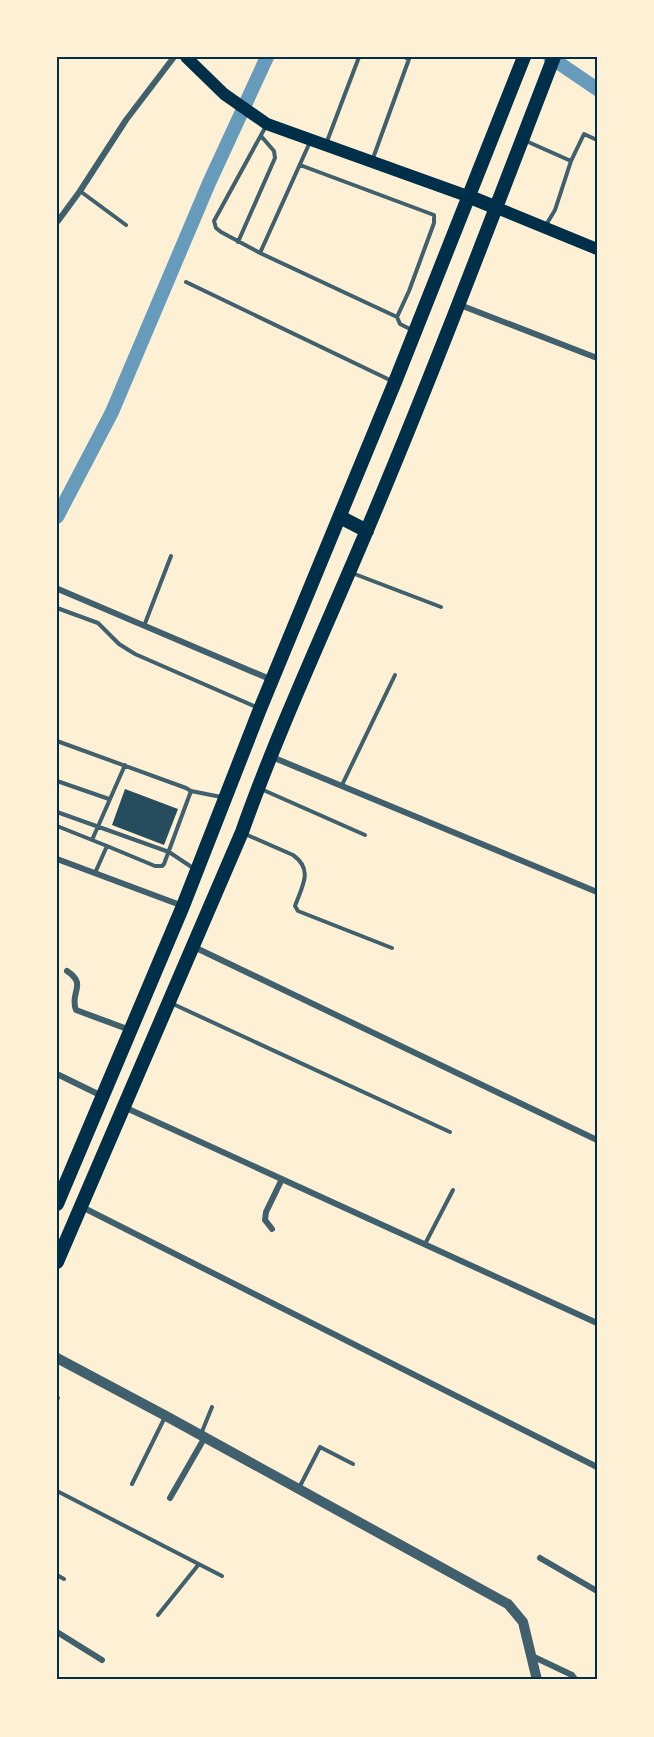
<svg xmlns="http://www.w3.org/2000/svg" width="654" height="1737" viewBox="0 0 654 1737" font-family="Overpass,sans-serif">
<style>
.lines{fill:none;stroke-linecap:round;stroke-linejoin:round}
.canal{stroke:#669bbc;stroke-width:14}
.building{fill:#264d5e}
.service{stroke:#3f606c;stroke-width:4}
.minor{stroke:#3f606c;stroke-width:6}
.tertiary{stroke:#3f606c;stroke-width:10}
.secondary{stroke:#003049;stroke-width:12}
.primary{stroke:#003049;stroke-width:14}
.neatline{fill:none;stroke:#003049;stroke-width:2}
</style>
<rect width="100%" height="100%" fill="#fdf0d5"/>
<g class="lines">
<path class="canal" d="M550,57L597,89
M57,517L112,412L209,183L267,57"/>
</g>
<path class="building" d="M125,789L178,809L164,845L112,825Z"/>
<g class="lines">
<path class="service" d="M266,126L214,221L216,228L221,232L260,253L310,142
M526,141L571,161L584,134L597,140
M326,144L359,57
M372,161L409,59L404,57
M300,165L434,215V223L409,291L397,317L400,324L412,330
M80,191L126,225
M546,225L555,210L571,161
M238,242L275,158L274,151L261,136
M260,253L397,317
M186,282L392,381
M352,573L441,607
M57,608L98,623L119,644L135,654L256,707
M144,626L171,556
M57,741L186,788L191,791L164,864L162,866H155L107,846L95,873
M57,781L109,799
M342,785L395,675
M261,789L365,835
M191,791L221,797
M57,812L169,852L193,868
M57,826L107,846
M245,834L293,855C314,870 302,886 295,906L298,911L392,948
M92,840L125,765
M173,1004L450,1132
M425,1244L453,1190
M57,1398H58
M201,1434L212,1407
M132,1484L165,1417
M299,1488L320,1447L353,1464
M57,1491L222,1576
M57,1575L64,1579
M158,1615L199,1564"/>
<path class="minor" d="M58,221L80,191L126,120L174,57
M460,305L597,358
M58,589L272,680
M272,757L597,892
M57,859L183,906
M192,946L597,1140
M67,971C88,985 69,992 76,1010L130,1030
M57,1074L102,1096
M124,1107L597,1323
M82,1207L597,1467
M272,1229L265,1220L266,1212L282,1179
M170,1498L205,1437
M540,1558L597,1591
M57,1632L102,1660
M532,1656L572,1675L576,1680"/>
<path class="tertiary" d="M57,1358L166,1416L508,1604L523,1622L537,1680"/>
<path class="secondary" d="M186,57L224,94L267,124L470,197
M497,208L597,249"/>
<path class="primary" d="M470,197L497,208
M340,517L367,531
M57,1204L183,906L260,709L395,382L524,57
M57,1262L242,832C278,730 325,630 367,530C433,374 493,215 554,57"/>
</g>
<rect width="654" height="1737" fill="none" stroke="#fdf0d5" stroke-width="117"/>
<rect x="58" y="58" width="538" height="1620" class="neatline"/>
</svg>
